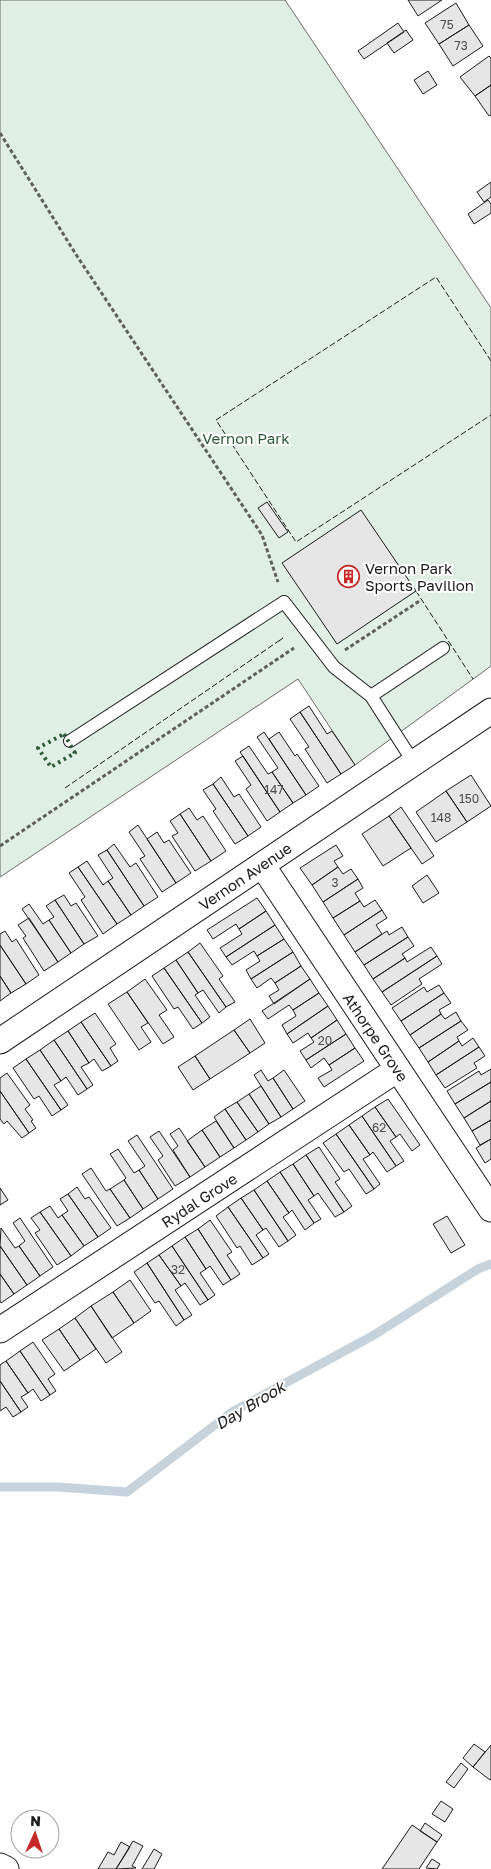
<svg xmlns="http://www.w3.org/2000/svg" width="491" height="1869" viewBox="0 0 491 1869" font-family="'Golos Text',sans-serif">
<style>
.green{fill:#e0efe3;stroke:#6a6a6a}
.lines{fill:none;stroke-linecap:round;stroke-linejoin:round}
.stream{stroke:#c6d2dc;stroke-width:9}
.building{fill:#e6e6e6;stroke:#1a1a1a}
.lane-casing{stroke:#1a1a1a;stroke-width:14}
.street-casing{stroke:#1a1a1a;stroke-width:27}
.path{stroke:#5f5f5f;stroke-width:3;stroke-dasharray:4 2.5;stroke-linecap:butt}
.lane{stroke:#fff;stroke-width:12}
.street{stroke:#fff;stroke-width:25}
.hedge{stroke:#2b5a34;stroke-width:4;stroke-dasharray:2.5 4;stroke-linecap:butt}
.fence{stroke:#1a1a1a;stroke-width:1;stroke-dasharray:6 2.5;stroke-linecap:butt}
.labels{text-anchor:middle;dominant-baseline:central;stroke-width:4;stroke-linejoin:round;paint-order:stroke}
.number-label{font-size:12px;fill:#4d4d4d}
.park-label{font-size:15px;fill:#2b5a34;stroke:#fff}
.poi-label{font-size:15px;fill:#1a1a1a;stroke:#fff;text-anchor:start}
.street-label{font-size:15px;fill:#1a1a1a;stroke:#fff}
.water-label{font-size:16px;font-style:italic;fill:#1a1a1a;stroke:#fff}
</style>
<rect width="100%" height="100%" fill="#fff"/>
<path class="green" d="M0,0H285L491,308V666L355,765L298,679L0,877Z"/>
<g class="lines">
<path class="stream" d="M0,1487H58L127,1492L232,1412L374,1335L478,1269L491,1264"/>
</g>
<path class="building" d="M408,0H442L418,16Z
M456,3L469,25L439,44L425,23Z
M398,23L404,32L364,59L358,51Z
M469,25L483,46L453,66L439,44Z
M406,30L413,40L394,53L387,43Z
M489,56L491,58V85L475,96L460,77Z
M428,71L437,85L423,94L414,80Z
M491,85V115L489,116L475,96Z
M491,182V197L484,202L477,192Z
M488,200L491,204V213L474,224L468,214Z
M267,502L288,532L279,538L258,508Z
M361,510L416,591L337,644L282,563Z
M309,706L327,734L332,731L355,765L341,774L300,712Z
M300,712L341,774L327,783L305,749L309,747L290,719Z
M264,732L306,795L293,803L272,772L278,768L257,737Z
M279,732L295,756L297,754L319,786L306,795L269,739Z
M249,746L268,774L272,772L293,803L280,812L240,752Z
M243,756L280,812L267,821L246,789L251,785L235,761Z
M471,775L491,806L467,822L446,791Z
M221,777L234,797L239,794L261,827L248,836L213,784Z
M213,784L248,836L235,844L213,811L216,809L203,790Z
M446,791L467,822L436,842L416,812Z
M401,807L434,856L422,864L389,816Z
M189,808L197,820L203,816L226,851L211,861L180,814Z
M180,814L211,861L195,871L172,836L178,833L170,821Z
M389,816L411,848L383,866L362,834Z
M138,825L176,883L162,892L140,859L145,856L129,832Z
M157,832L164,843L169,840L191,873L176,883L147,839Z
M114,844L130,867L136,863L158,897L144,906L107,850Z
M336,845L343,856L334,861L338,867L312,885L300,868Z
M107,850L144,906L131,915L108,881L113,878L98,855Z
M87,861L103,885L108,881L131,915L117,924L78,867Z
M78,867L117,924L103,934L81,900L85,897L69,873Z
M338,867L343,874L351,869L358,879L323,902L312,885Z
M427,875L439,893L423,903L412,886Z
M358,879L363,888L355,893L360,901L333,918L323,902Z
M64,895L71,906L76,903L98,936L84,944L55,900Z
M257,898L266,911L239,929L236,924L213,939L207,930Z
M55,900L84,944L71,953L49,920L54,917L46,906Z
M375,900L382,910L344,935L333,918L360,901L364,907Z
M29,904L43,924L49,920L71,953L58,962L22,909Z
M382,910L387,918L376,925L382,934L355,952L344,935Z
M266,911L275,925L226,957L220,948L242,934L239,929Z
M29,918L58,962L44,971L23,938L26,936L18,925Z
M275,925L284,939L257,956L254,951L232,965L226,957Z
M402,927L408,937L364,965L355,952L387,931L389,935Z
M5,931L12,942L16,939L39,975L26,984L0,945V934Z
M408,937L414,946L402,954L405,958L373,979L364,965Z
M284,939L293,952L251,979L246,970L260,961L257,956Z
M200,943L223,976L219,979L235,1002L226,1007L188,952Z
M0,945L26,984L11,993L0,976Z
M431,947L437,956L382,992L373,979L405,958L407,962Z
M188,952L226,1007L219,1013L203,990L198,993L176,960Z
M293,952L301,966L275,983L271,978L257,988L251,979Z
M437,956L442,964L419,979L422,984L391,1005L382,992Z
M176,960L198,993L195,995L210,1017L202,1023L164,968Z
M301,966L310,979L274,1004L269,996L279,990L275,983Z
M164,968L202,1023L193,1029L178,1007L174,1009L152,976Z
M0,976L11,993L0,1001Z
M145,979L167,1010L159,1015L174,1037L163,1044L127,992Z
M310,979L319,993L293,1010L289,1005L268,1019L262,1011Z
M439,985L444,993L401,1021L392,1008L424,987L427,992Z
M127,992L148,1023L141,1027L151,1042L139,1050L108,1004Z
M319,993L328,1006L287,1034L282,1025L296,1016L293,1010Z
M444,993L451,1003L439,1010L441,1014L410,1035L401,1021Z
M328,1006L337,1020L311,1038L308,1033L293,1043L287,1034Z
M456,1012L461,1021L419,1048L410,1035L441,1014L445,1019Z
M95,1013L116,1044L110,1048L118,1061L111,1066L81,1022Z
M250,1019L265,1043L250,1053L234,1030Z
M337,1020L346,1034L306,1060L300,1051L314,1042L311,1038Z
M461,1021L468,1030L457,1037L459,1041L428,1062L419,1048Z
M81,1022L111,1066L102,1071L94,1059L89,1063L68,1031Z
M234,1030L250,1053L210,1079L195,1056Z
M68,1031L89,1063L81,1067L93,1085L87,1089L54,1040Z
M346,1034L355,1048L329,1065L324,1058L311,1068L306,1060Z
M473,1038L479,1047L436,1075L428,1062L459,1041L462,1046Z
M54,1040L87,1089L78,1095L66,1077L61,1081L40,1050Z
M479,1047L485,1056L474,1063L477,1068L445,1088L436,1075Z
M355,1048L364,1061L324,1087L318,1078L332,1070L329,1065Z
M40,1050L61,1081L54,1085L68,1105L61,1110L26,1059Z
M195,1056L210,1079L193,1090L178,1067Z
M26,1059L61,1110L52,1116L39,1096L34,1099L13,1068Z
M491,1069V1082L455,1104L447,1091L479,1071L481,1075Z
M261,1070L268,1081L273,1078L293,1109L281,1117L254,1075Z
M284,1070L305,1101L293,1109L273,1078Z
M7,1073L30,1105L25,1109L33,1120L31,1121L36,1128L29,1133L0,1091V1078Z
M491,1082V1101L464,1118L455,1104Z
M261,1086L281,1117L269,1124L249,1094Z
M0,1091L29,1133L22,1138L7,1121L4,1124L0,1119Z
M249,1094L269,1124L258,1132L237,1102Z
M388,1099L420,1145L412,1151L400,1134L396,1137L375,1107Z
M491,1101V1120L472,1131L464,1118Z
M237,1102L258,1132L246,1140L225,1109Z
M375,1107L396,1137L390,1141L404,1161L396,1166L362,1116Z
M225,1109L246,1140L234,1148L214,1117Z
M362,1116L396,1166L387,1172L373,1152L370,1155L349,1125Z
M491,1120V1139L480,1145L472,1131Z
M216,1121L234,1148L220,1157L202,1130Z
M349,1125L370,1155L363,1159L380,1184L374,1189L336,1134Z
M179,1128L205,1167L190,1177L173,1150L178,1146L170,1134Z
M202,1130L220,1157L205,1167L187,1141Z
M159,1131L190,1177L175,1186L158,1160L163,1156L150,1137Z
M336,1134L374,1189L366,1194L349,1169L344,1172L323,1143Z
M137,1135L173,1189L158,1199L139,1170L145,1166L128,1141Z
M491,1139V1159L485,1163L476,1148Z
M319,1147L340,1179L335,1182L352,1206L344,1212L306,1155Z
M118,1149L134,1173L139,1170L158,1199L143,1209L124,1180L126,1178L110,1154Z
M306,1155L344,1212L335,1217L318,1193L314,1196L293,1164Z
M293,1164L314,1196L308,1200L321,1219L314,1223L280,1172Z
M91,1168L106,1191L110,1189L130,1218L117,1226L82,1174Z
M280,1172L314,1223L305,1230L292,1210L289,1213L267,1181Z
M124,1180L143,1209L130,1218L110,1189Z
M267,1181L289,1213L283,1217L296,1235L288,1241L254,1190Z
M77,1187L85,1199L89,1197L111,1228L98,1237L68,1194Z
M0,1188L8,1200L0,1205Z
M254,1190L288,1241L279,1247L266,1228L263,1230L241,1198Z
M68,1194L98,1237L84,1246L62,1215L68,1211L60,1199Z
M241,1198L263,1230L256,1235L269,1254L263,1258L228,1207Z
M50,1206L58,1218L62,1215L84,1246L71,1256L40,1212Z
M228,1207L263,1258L252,1265L240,1246L237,1248L216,1216Z
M40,1212L71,1256L57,1265L35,1233L40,1230L31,1218Z
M447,1216L465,1245L451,1253L433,1224Z
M20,1218L53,1267L40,1276L19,1246L25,1241L13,1223Z
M210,1220L232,1252L227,1255L240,1274L231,1280L198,1229Z
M1,1228L15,1248L19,1246L40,1276L27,1285L0,1246Z
M198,1229L231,1280L223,1285L210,1266L206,1269L185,1237Z
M185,1237L206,1269L200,1273L215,1295L208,1300L172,1246Z
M0,1246L27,1285L14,1294L0,1274Z
M172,1246L208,1300L200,1305L185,1283L181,1286L159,1255Z
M159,1255L181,1286L175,1290L192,1315L184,1320L147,1263Z
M147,1263L184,1320L176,1326L159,1301L155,1303L134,1272Z
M0,1274L14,1294L1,1303L0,1301Z
M130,1280L151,1311L134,1323L113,1292Z
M113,1292L134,1323L112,1338L91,1306Z
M91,1306L122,1352L106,1363L75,1318Z
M75,1318L96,1349L80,1360L59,1329Z
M59,1329L80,1360L64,1371L42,1340Z
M33,1342L55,1374L48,1379L56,1391L50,1395L20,1351Z
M20,1351L50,1395L41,1401L33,1389L28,1393L6,1361Z
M6,1361L28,1393L21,1397L28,1407L21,1412L0,1381V1365Z
M0,1381L21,1412L13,1417L6,1407L0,1411Z
M474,1744L485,1752L473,1767L463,1758Z
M491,1745V1779L490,1780L473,1767Z
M461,1763L468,1769L454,1788L446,1782Z
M441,1801L453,1809L445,1822L432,1814Z
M425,1823L442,1835L437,1842L420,1831Z
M412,1825L437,1842L419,1869H382Z
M133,1841L143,1846L132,1866L136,1868L116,1869Z
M121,1842L130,1847L116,1869H98L108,1852L114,1855Z
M154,1849L162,1854L154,1869H142Z
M432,1859L440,1864L437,1869L426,1868Z"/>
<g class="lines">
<defs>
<path id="lane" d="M371,696L443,648
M70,741L284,602L334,667L371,696L414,763"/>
<path id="street" d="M262,865L491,1209
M0,1041L491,711
M0,1330L398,1069
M0,1866L6,1869"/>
</defs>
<use href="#lane" class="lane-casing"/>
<use href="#street" class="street-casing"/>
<path class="path" d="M0,133L77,256L262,535L278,582
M345,650L421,600
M0,846L294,648"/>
<use href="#lane" class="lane"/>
<use href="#street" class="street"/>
<path class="hedge" d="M64,734L75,753L51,767L38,748Z"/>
<path class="fence" d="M491,361L436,277L216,420L296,542L491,415
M416,591L473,679
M65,788L283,638L279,641"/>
</g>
<defs>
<symbol id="building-ring" viewBox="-11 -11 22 22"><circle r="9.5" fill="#fff" stroke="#c62828" stroke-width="1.5"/><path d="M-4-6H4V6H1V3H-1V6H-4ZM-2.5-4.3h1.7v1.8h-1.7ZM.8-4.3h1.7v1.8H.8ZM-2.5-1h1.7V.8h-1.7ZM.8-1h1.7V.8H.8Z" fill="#c62828"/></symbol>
</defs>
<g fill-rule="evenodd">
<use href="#building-ring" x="336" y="564" width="25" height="25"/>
</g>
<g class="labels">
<g class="number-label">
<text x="447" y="24">75</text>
<text x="461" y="45">73</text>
<text x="274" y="789">147</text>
<text x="469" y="798">150</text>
<text x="441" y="817">148</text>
<text x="335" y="882">3</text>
<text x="325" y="1040">20</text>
<text x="379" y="1127">62</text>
<text x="178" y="1269">32</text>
</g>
<g class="park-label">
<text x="246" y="438">Vernon Park</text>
</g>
<g class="poi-label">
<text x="365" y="568">Vernon Park<tspan x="365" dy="17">Sports Pavilion</tspan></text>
</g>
<g class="street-label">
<text transform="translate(245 876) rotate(-34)">Vernon Avenue</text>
<text transform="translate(376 1037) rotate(56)">Athorpe Grove</text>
<text transform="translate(199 1200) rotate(-33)">Rydal Grove</text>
</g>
<g class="water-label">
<text transform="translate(250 1405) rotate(-31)">Day Brook</text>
</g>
</g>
<g transform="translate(35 1834) rotate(3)"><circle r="24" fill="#ffffff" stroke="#a3a3a3"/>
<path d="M0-4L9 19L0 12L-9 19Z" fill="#c62828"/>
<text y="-8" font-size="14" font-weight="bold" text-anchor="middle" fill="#1a1a1a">N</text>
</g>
</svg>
